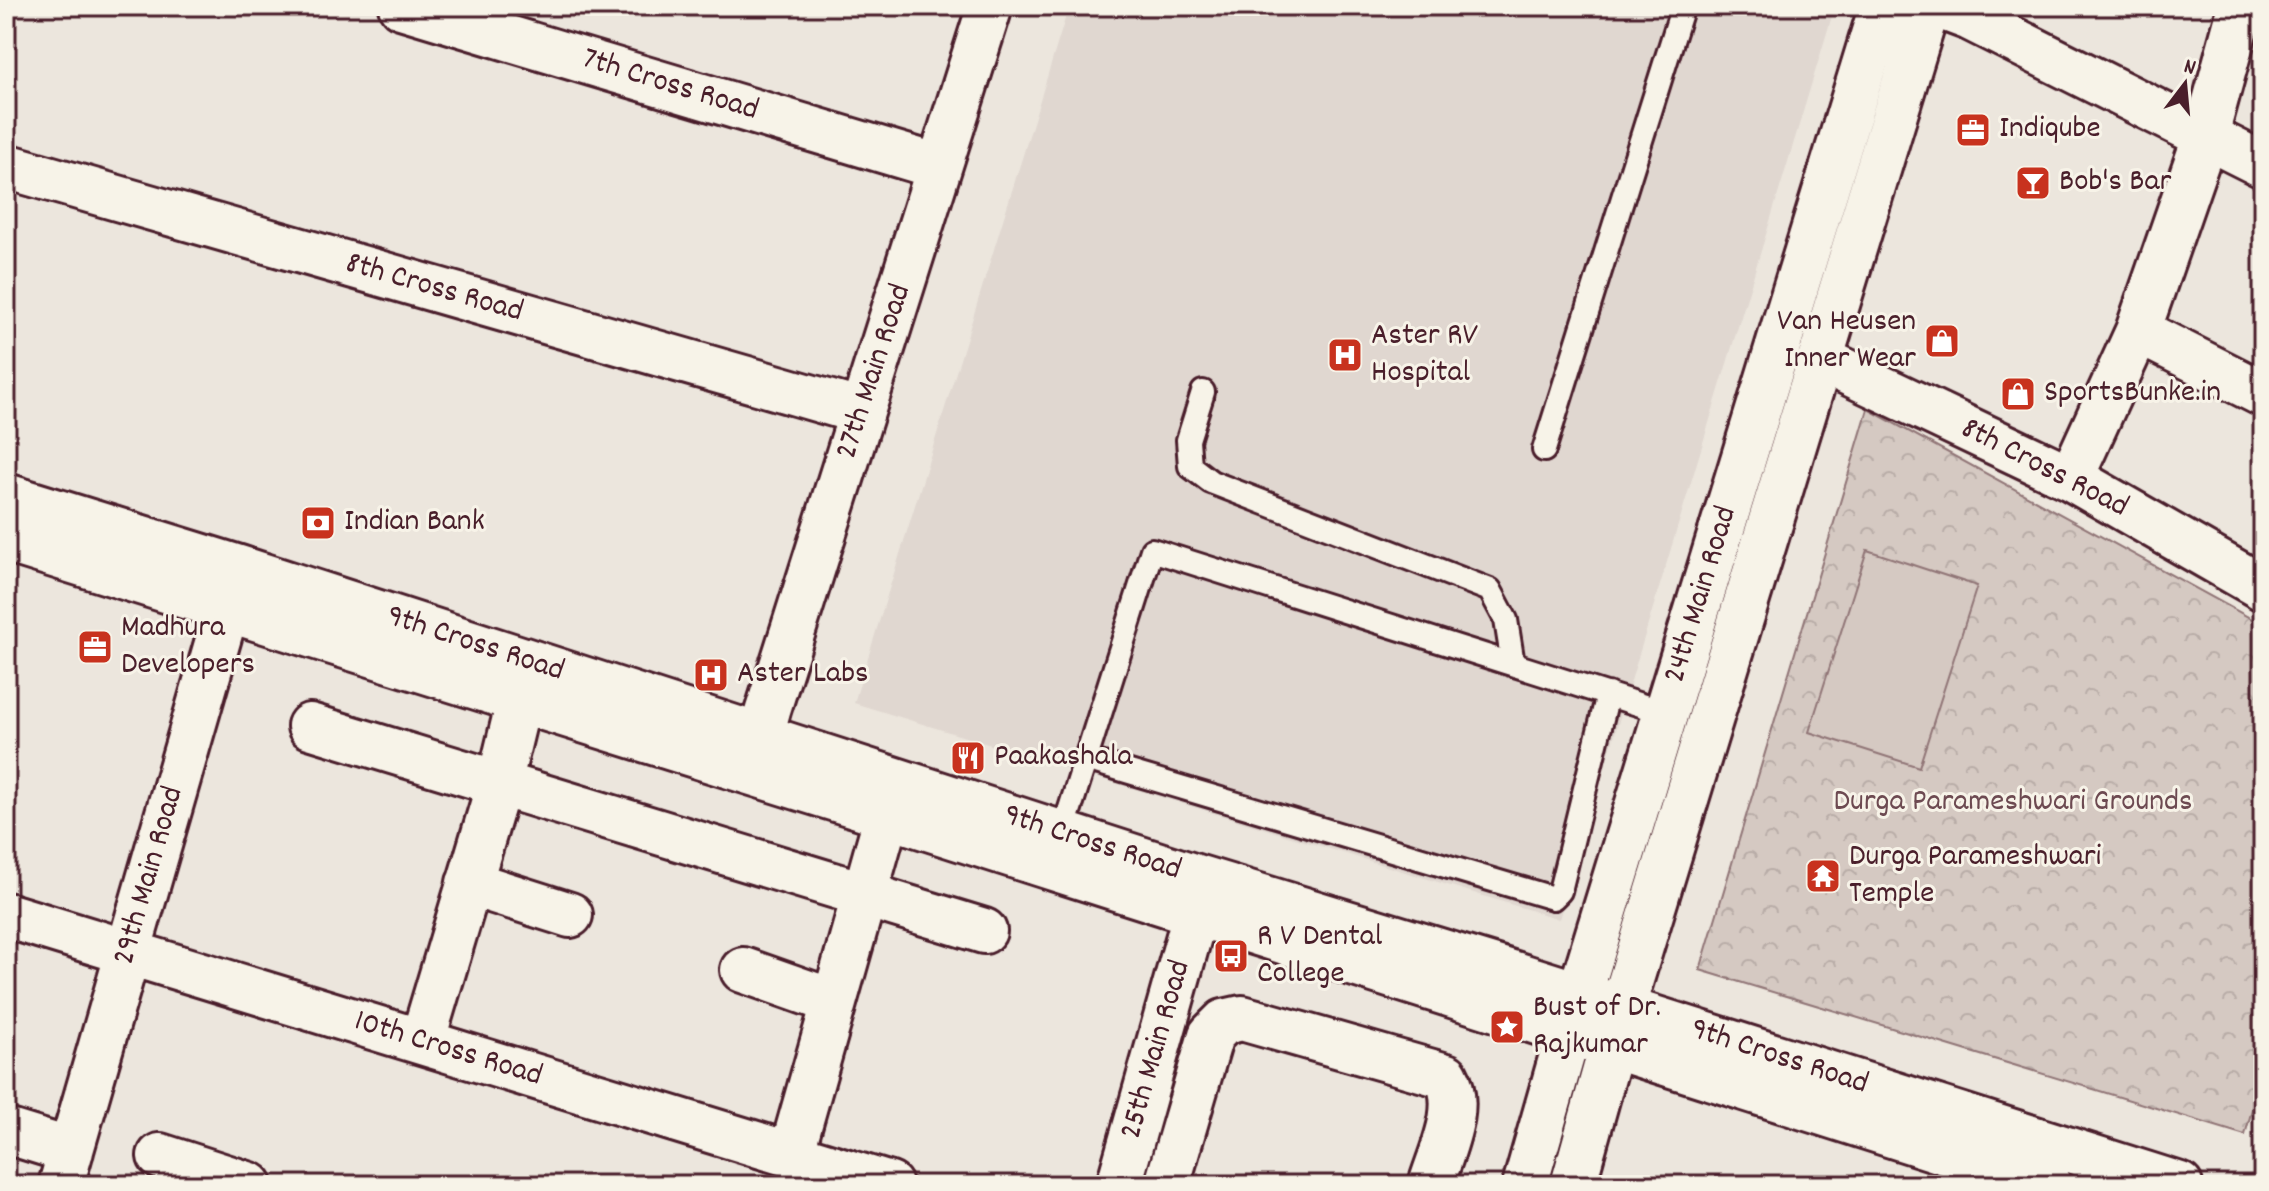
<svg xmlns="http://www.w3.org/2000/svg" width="2269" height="1191" viewBox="0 0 2269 1191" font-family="Dekko,sans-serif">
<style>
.built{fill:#e0d7d0}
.forest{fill:url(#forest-crowns);stroke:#907476;stroke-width:2}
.pitch{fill:#d5c9c2;stroke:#907476;stroke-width:2}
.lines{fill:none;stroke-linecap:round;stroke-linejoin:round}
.lane-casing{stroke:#4a1f2b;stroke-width:28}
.street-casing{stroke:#4a1f2b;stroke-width:50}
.secondary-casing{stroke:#4a1f2b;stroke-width:50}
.lane{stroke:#f7f3e8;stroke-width:22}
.street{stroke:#f7f3e8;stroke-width:44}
.secondary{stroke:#f7f3e8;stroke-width:44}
.labels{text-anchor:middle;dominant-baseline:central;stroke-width:6;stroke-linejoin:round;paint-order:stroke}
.street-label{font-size:32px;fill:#4a1f2b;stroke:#f7f3e8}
.poi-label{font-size:32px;fill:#4a1f2b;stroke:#f7f3e8;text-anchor:start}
.park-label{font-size:32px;fill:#6d4a51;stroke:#f7f3e8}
</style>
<defs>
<pattern id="forest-crowns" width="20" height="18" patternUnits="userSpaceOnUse" patternTransform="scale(2)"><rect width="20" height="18" fill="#d5c9c2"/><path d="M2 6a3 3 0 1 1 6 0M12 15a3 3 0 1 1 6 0" fill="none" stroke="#b8aca7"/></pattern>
</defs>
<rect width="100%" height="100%" fill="#ece6dd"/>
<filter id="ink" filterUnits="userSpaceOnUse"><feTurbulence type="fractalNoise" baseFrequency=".0125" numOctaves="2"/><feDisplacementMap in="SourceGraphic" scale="16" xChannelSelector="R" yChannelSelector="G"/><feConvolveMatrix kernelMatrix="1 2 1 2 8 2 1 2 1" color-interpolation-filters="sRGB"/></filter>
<g filter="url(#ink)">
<path class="built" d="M1069,6H1835L1559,919L854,703Z"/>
<path class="forest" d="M1868,409L2263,625V1069L2245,1135L1700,970Z"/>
<path class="pitch" d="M1867,550L1977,586L1919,767L1809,732Z"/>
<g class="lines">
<defs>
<path id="lane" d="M1203,392L1188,440L1190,466L1211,482L1490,590L1506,620L1513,664
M1544,450L1683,6
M1086,759L1553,898L1560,891L1608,694
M1062,834L1152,550L1666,713"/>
<path id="street" d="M401,6L939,167
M1938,6L1970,18L2263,165
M6,166L862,412
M2138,331L2263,394
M1820,359L2071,478L2263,588
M2071,478L2138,331L2206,135L2241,6
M310,726L984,931
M751,771L768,710L990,6
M469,883L570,915
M6,915L890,1185
M743,970L834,1002
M422,1042L499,784L519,701
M6,1131L71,1151
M791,1155L887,815
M160,1156L250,1185
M61,1185L237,574
M1167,1185L1211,1035L1224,1022L1242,1018L1446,1076C1464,1108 1441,1152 1431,1185"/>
<path id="secondary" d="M6,496L239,568L1196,877L1502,970L2180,1185
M6,540L887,815L2049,1185
M1119,1185L1195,915
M1525,1185L1579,996L1882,6
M1573,1185L1622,1009L1928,6"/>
</defs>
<use href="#lane" class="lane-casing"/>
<use href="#street" class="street-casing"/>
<use href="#secondary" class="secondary-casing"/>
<use href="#lane" class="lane"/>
<use href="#street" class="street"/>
<use href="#secondary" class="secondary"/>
</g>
</g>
<defs>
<symbol id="office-square" viewBox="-11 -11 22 22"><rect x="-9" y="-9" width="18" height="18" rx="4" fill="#c8321e" stroke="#f7f3e8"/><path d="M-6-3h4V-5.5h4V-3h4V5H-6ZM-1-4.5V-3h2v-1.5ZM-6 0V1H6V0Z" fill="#fff"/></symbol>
<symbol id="bar-square" viewBox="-11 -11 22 22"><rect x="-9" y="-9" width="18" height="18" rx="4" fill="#c8321e" stroke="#f7f3e8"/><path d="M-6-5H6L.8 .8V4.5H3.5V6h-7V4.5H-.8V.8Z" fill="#fff"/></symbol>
<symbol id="shop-square" viewBox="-11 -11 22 22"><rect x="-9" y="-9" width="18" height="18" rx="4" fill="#c8321e" stroke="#f7f3e8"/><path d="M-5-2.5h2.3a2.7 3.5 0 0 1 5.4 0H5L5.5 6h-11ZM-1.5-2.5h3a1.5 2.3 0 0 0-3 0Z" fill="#fff"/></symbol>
<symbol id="hospital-square" viewBox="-11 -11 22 22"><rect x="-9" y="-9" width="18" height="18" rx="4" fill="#c8321e" stroke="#f7f3e8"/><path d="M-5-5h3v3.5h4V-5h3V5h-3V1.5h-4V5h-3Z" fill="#fff"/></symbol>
<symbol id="bank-square" viewBox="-11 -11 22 22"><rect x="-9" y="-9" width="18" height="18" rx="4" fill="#c8321e" stroke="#f7f3e8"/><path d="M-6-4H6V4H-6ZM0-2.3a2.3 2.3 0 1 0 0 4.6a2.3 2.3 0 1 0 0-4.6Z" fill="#fff"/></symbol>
<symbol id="restaurant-square" viewBox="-11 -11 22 22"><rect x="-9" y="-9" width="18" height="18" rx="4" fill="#c8321e" stroke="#f7f3e8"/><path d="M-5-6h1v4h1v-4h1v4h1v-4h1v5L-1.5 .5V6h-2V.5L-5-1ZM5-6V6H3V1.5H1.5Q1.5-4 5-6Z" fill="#fff"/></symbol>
<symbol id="temple-square" viewBox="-11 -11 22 22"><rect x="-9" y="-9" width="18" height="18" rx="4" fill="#c8321e" stroke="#f7f3e8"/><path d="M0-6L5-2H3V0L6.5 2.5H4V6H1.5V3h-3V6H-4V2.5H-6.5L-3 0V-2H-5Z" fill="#fff"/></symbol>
<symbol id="bus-square" viewBox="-11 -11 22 22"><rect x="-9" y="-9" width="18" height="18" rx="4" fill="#c8321e" stroke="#f7f3e8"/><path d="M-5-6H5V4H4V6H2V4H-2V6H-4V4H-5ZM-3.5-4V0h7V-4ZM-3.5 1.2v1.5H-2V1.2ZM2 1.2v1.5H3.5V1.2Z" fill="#fff"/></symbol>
<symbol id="sight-square" viewBox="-11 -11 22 22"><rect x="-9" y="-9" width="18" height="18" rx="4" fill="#c8321e" stroke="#f7f3e8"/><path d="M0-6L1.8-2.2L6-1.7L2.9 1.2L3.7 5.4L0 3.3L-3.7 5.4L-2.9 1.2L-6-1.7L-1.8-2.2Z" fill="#fff"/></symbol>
</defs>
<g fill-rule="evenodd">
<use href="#office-square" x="1953" y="110" width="40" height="40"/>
<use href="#bar-square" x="2013" y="163" width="40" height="40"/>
<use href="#shop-square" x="1922" y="321" width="40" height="40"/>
<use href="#hospital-square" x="1325" y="335" width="40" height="40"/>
<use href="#shop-square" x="1998" y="374" width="40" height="40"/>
<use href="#bank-square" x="298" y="503" width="40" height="40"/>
<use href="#office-square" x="75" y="627" width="40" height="40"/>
<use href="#hospital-square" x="691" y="655" width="40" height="40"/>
<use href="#restaurant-square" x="948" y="738" width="40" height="40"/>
<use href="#temple-square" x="1803" y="856" width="40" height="40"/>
<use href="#bus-square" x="1211" y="936" width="40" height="40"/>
<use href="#sight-square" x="1487" y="1007" width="40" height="40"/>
</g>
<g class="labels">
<g class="street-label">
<text transform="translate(670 86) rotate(17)">7th Cross Road</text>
<text transform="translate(434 289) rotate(16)">8th Cross Road</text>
<text transform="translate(875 372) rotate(-72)">27th Main Road</text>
<text transform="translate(2044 469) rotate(27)">8th Cross Road</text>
<text transform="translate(1702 595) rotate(-73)">24th Main Road</text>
<text transform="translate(475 645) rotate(18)">9th Cross Road</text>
<text transform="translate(1092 844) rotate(18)">9th Cross Road</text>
<text transform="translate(150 876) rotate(-74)">29th Main Road</text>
<text transform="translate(448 1050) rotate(17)">10th Cross Road</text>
<text transform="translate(1157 1050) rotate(-74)">25th Main Road</text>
<text transform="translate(1779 1058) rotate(18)">9th Cross Road</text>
</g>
<g class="poi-label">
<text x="1999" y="130">Indiqube</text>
<text x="2059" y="183">Bob's Bar</text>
<text x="1916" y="323" text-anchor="end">Van Heusen<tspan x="1916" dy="37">Inner Wear</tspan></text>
<text x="1371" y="337">Aster RV<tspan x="1371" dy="37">Hospital</tspan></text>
<text x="2044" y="394">SportsBunke.in</text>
<text x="344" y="523">Indian Bank</text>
<text x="121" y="629">Madhura<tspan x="121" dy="37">Developers</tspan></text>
<text x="737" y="675">Aster Labs</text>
<text x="994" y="758">Paakashala</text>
<text x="1849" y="858">Durga Parameshwari<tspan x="1849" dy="37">Temple</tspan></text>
<text x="1257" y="938">R V Dental<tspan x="1257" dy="37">College</tspan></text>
<text x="1533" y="1009">Bust of Dr.<tspan x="1533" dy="37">Rajkumar</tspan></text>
</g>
<g class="park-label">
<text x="2013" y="803">Durga Parameshwari Grounds</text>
</g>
</g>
<rect width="2269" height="1191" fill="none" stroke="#f7f3e8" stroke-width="32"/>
<rect x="16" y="16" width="2237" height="1159" fill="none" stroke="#4a1f2b" stroke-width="3" filter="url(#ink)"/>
<g transform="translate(2185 84) rotate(16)" stroke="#f7f3e8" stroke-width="6" paint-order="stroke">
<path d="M0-6L14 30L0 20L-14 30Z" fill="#4a1f2b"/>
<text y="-12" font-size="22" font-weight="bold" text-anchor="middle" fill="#4a1f2b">N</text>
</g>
</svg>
